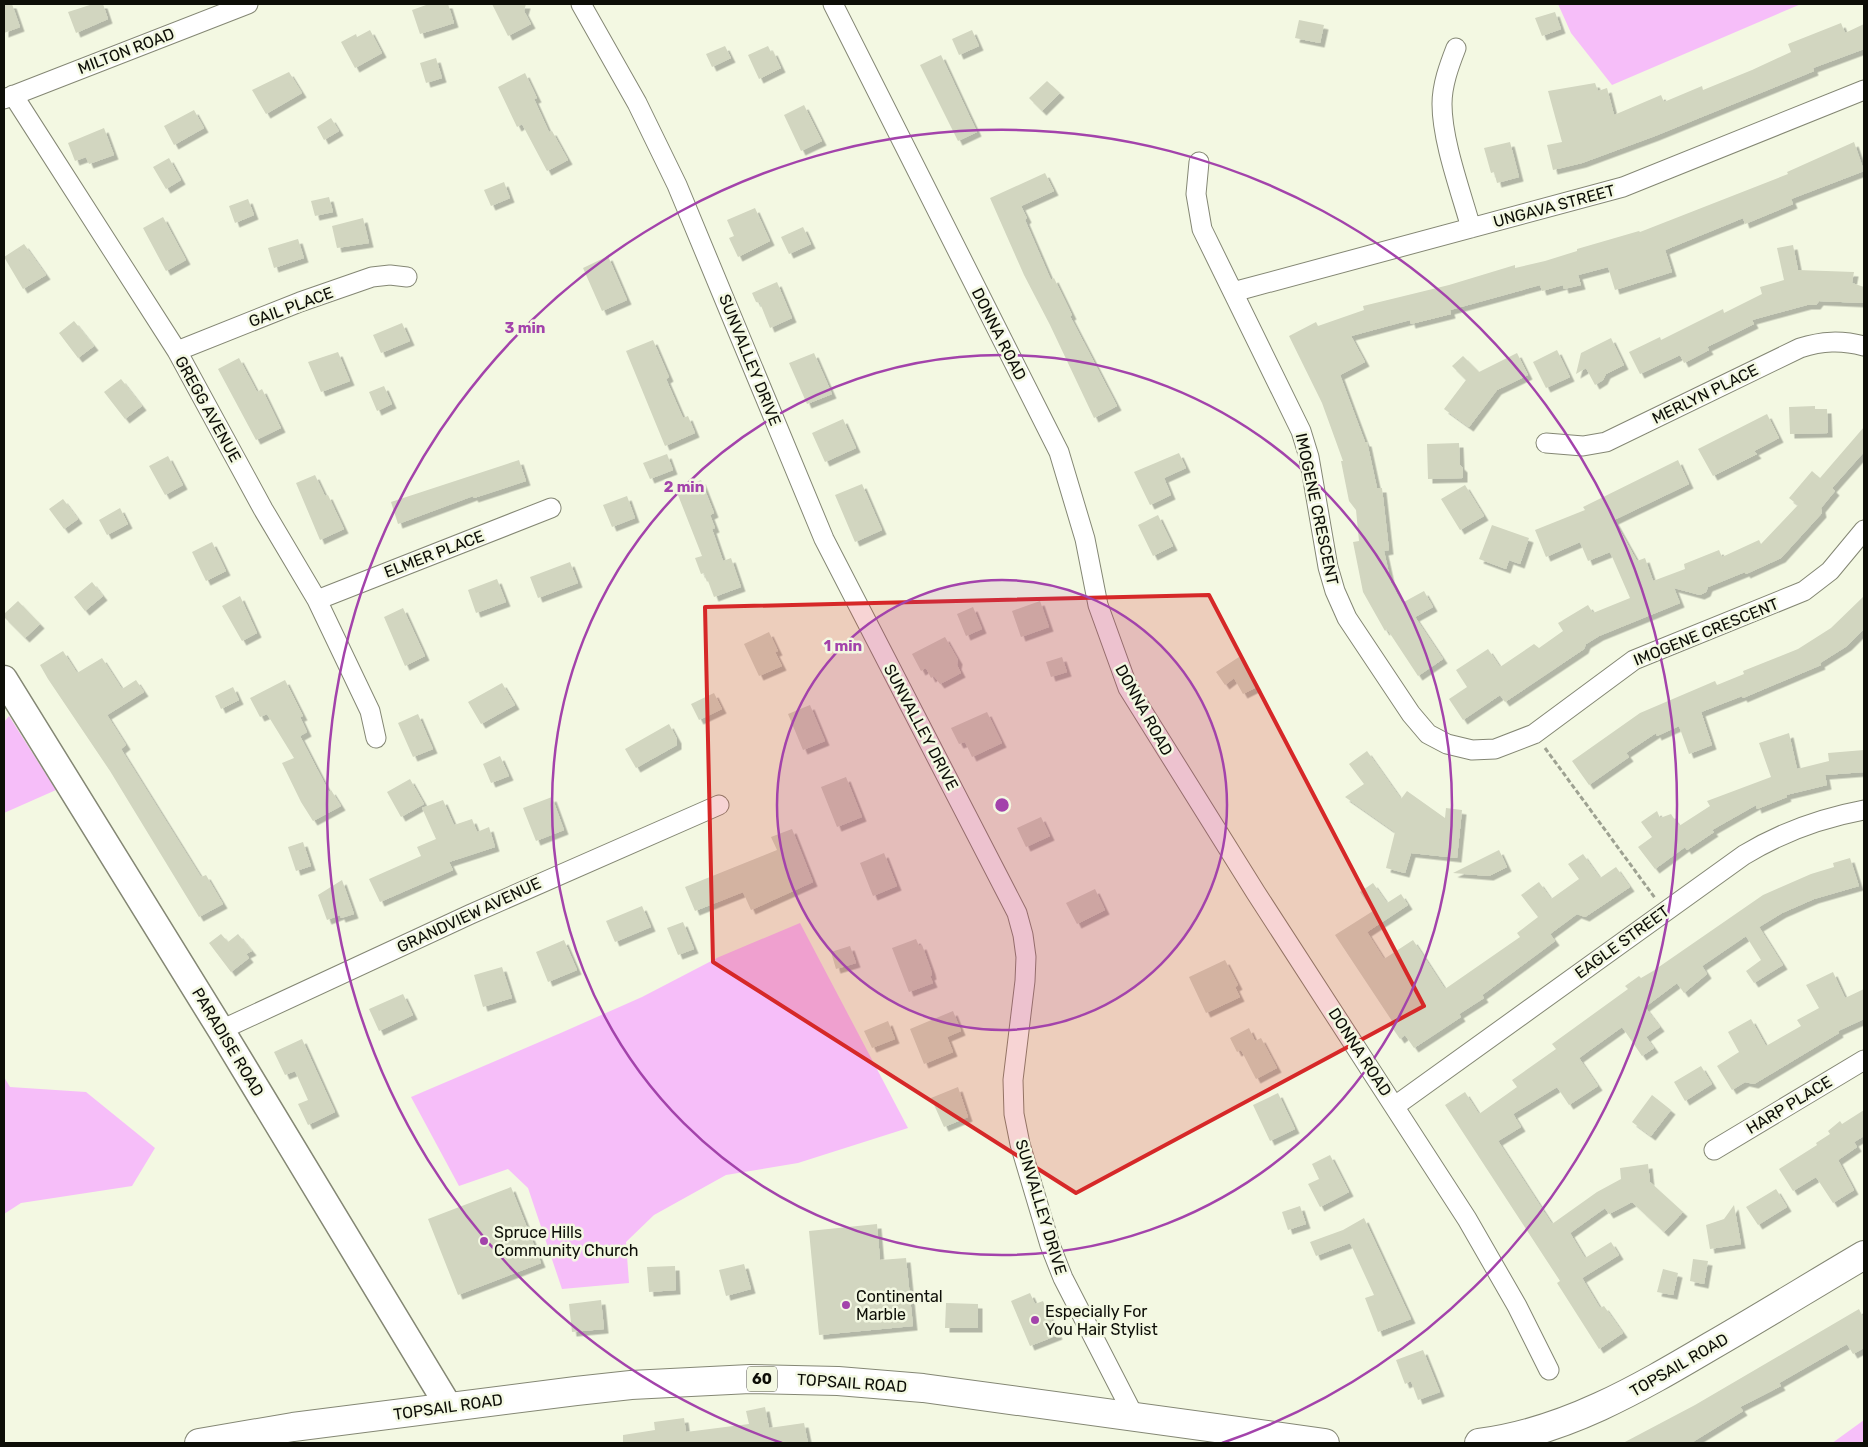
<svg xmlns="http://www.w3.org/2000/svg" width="1868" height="1447" viewBox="0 0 1868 1447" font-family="Rubik,sans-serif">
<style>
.green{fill:#f6bef9}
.building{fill:#d2d6c0;filter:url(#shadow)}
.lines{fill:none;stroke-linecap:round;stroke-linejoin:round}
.street-casing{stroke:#848774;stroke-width:21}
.secondary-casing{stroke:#848774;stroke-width:29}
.primary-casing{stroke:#848774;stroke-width:30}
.path{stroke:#9ea292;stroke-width:3;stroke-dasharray:5 2.5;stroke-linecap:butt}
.street{stroke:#fff;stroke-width:19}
.secondary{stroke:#fff;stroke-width:26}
.primary{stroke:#fff;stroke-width:28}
.marked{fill:#d62828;fill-opacity:0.2;stroke:#d62828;stroke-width:4;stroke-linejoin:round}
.ring{fill:none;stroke:#a343ab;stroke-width:2.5}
.poi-dot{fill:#a343ab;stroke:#f3f8e2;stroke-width:2}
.labels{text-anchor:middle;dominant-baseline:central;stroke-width:5;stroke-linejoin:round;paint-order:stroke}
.shield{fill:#f3f8e2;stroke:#525449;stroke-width:1}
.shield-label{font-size:15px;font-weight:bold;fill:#0d0e07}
.street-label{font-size:16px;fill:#0d0e07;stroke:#f3f8e2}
.poi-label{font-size:16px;fill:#0d0e07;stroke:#f3f8e2;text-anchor:start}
.centre{fill:#a343ab;stroke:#f3f8e2;stroke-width:2.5}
.ring-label{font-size:15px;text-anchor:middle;font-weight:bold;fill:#a343ab;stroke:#f3f8e2;stroke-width:5;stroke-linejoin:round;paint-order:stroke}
</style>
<defs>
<filter id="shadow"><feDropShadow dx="4.5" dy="4.5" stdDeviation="0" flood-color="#0004"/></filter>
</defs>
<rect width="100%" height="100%" fill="#f3f8e2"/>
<path class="green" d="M1558,4H1801L1612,85L1571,33Z
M9,716L56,790L4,813V722Z
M800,923L908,1128L798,1163L726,1175L654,1215L626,1242L629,1283L562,1289L528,1188L508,1169L459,1186L411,1097L563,1032L642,997L719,957Z
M4,1077L10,1087L86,1092L155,1148L132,1186L21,1203L4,1214Z
M1864,1420V1443H1832L1835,1441Z"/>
<path class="building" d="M4,4H12L20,27L4,33Z
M93,4H103L108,19L76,33L68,12Z
M429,4H448L454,23L420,34L412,10Z
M492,4H526L524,11L531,24L508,36Z
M1555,12L1561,29L1542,36L1535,18Z
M1299,20L1324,25L1320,43L1295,38Z
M1841,23L1845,33L1864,24V49L1813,68L1814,71L1655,136L1582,163L1553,170L1547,145L1562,142L1548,91L1595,83L1598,91L1607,88L1614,115L1661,95L1664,102L1702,86L1703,90L1752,70L1791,52L1788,44Z
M370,30L382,53L355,68L341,42L356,34L357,37Z
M972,30L979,46L959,55L952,39Z
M725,46L731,58L712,67L706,54Z
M768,46L771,52L773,51L781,68L759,79L748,55Z
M941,55L977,132L958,141L920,65Z
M436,58L442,78L426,83L420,63Z
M289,72L302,93L266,114L252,90Z
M525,73L537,98L534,99L549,132L552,131L568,160L547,171L522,124L517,127L498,87Z
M1047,81L1060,93L1042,111L1029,98Z
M804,105L822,141L801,151L784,115Z
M194,110L204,128L174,145L164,126Z
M331,118L339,131L324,140L317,127Z
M104,128L114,155L89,164L86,157L75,161L68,143Z
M1510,142L1519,177L1497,183L1494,172L1491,173L1484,148Z
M1854,142L1864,171L1791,199L1793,204L1745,224L1743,218L1665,250L1672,272L1615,290L1608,267L1578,275L1581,285L1564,289L1563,285L1542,291L1540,285L1450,310L1451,314L1411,324L1410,320L1351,336L1365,362L1340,375L1365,442H1367L1377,488H1382L1389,550L1384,551L1391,583L1402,603L1424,591L1433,607L1415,617L1443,659L1418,676L1387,629L1385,631L1363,592L1353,542L1359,541L1356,510L1349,501L1341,461H1343L1322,403L1289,336L1316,322L1318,326L1364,310L1363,306L1449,285L1515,265V268L1545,261L1577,251V249L1639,231L1640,232L1788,174L1787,172Z
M169,158L181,180L166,189L153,167Z
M1045,173L1054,191L1021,206L1027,218L1025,220L1051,280L1054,278L1072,315L1070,316L1117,406L1094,418L1050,325L1024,275L990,198Z
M504,182L510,198L491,206L484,190Z
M329,197L333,212L315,216L311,201Z
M248,199L254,215L235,223L229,206Z
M755,208L770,241L738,257L729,238L734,236L727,220Z
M163,217L186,260L166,271L143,228Z
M363,218L369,243L337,248L332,226Z
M803,227L811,244L789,254L781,237Z
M298,239L304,258L274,268L268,248Z
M24,244L46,275L23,289L4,257Z
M1793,245L1798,270L1854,272L1852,283L1864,287V303L1819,301L1816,305H1807L1752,320L1754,324L1707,347L1709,350L1684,363L1680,355L1640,374L1629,352L1660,337L1661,340L1723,309L1724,313L1762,294L1760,287L1784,280L1777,248Z
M608,256L627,300L602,311L583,268Z
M777,282L792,318L770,328L760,303L756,302L752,293Z
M74,321L94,346L78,358L59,333Z
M402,323L410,341L381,353L373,335Z
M1611,338L1624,365L1606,374L1603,380L1595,385L1586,368L1576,374L1581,353Z
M653,340L669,377L666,379L683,418L688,416L695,433L665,446L626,351Z
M1557,350L1570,377L1546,388L1533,362Z
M338,352L350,381L321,392L308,362Z
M814,353L832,394L807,404L789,363Z
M1517,353L1528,375L1497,390L1469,427L1444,409L1466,380L1452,366L1463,356L1479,372Z
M239,358L257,392L262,389L281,428L256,440L218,369Z
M121,379L142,406L125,419L104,392Z
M384,386L392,404L377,411L369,392Z
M1815,406V409H1827L1828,433L1790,434L1789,407Z
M1767,414L1779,438L1754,451L1757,454L1713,476L1698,449Z
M843,419L856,448L825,462L812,433Z
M1864,427V452L1832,488L1835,491L1821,508L1822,513L1781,558L1746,574L1745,572L1708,587L1706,592L1700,595L1674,588L1680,603L1599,636L1586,644L1584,649L1505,702L1500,695L1463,720L1449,699L1467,687L1456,670L1488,649L1500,667L1534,644L1539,648L1563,631L1558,623L1588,605L1593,613L1630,598L1610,552L1588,561L1580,542L1546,557L1535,530L1585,510L1583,507L1678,460L1689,484L1614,520L1637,561L1645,558L1653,581L1685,569L1684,564L1719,550L1722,557L1759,540L1761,544L1798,505L1789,498L1812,471L1820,478Z
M1459,443L1460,465L1463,468V478L1428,479L1427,444Z
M1179,453L1186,468L1164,478L1171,495L1150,505L1134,472Z
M667,454L673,470L650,479L643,463Z
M168,456L183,485L165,495L149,466Z
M519,460L526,481L474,498L473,496L398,524L391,502Z
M315,475L325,496L328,495L344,529L320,540L296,483Z
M701,480L714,513L710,515L715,528L712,529L723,561L731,558L741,587L714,597L708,581L707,582L704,573L701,574L695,558L702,556L676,490Z
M862,484L882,530L855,542L835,495Z
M1465,485L1484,516L1460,530L1441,499Z
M627,496L635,518L612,527L603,505Z
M63,499L78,519L64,529L49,509Z
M120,508L128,524L107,535L99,520Z
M1158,515L1173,546L1153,556L1138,525Z
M1492,525L1529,538L1520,564L1509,560L1506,569L1479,559Z
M212,542L226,571L206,581L192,552Z
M570,562L578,583L538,598L530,577Z
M497,579L506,602L476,613L468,590Z
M92,582L103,596L85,611L74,597Z
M240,596L257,633L242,641L222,606Z
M1864,596V629L1847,646L1820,663L1821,665L1743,698L1742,696L1701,712L1712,745L1689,754L1679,726L1657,736L1656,733L1626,753L1629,757L1589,785L1572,761L1640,713L1715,681L1717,685L1744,674L1743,671L1798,649L1831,628Z
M18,601L40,624L25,638L4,617V614Z
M1040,601L1049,627L1021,637L1012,611Z
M973,607L982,629L966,636L957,614Z
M403,608L425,656L405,666L384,617Z
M769,632L778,651L775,652L782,666L759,676L744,644Z
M945,637L958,660L957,665L961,673L940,684L934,676L931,678L926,668L921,671L912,654Z
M63,651L77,673L102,658L122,689L136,680L144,692L107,715L126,745L121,749L201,877L206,875L223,904L199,917L110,771L48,679L40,665Z
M1062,657L1067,672L1051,677L1046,662Z
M1239,657L1257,687L1243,694L1234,678L1225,685L1216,672Z
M285,680L303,716L300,717L307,732L300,736L329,792L331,790L341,806L313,821L301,802L282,763L294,758L267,714L260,717L250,698Z
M502,683L515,705L481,724L468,702Z
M233,687L239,700L221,709L215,696Z
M714,693L722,709L699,720L691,704Z
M810,705L825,741L803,750L788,714Z
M987,712L1002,743L972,757L965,742L959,744L951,728Z
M418,714L433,749L413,757L398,723Z
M669,724L677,739V745L636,768L625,749Z
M1789,733L1797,769L1829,761L1828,753L1864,750V772L1825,775L1827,785L1786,795L1787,797L1757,809L1756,805L1712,830L1714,832L1687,850L1685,847L1655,869L1638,847L1652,837L1641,822L1657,811L1660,818L1671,814L1679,826L1710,806L1707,801L1771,777L1759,743Z
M1367,751L1401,799L1407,791L1445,818L1446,808L1462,810L1457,858L1411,853L1405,873L1386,868L1395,832L1345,797L1364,784L1349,764Z
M500,756L509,776L491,783L483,764Z
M846,777L862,817L837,827L821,787Z
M410,779L424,804L401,817L387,792Z
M552,797L564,830L536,841L523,808Z
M443,800L454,825L472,819L477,832L489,827L495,847L449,862L453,870L380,902L369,879L421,856L417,847L436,839L422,808Z
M1041,817L1050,836L1026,847L1017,828Z
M792,829L813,882L751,910L743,892L695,911L685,887L777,850L771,837Z
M303,842L311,866L296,871L288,847Z
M1499,850L1507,867L1489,876L1453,873Z
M884,853L897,886L873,896L860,863Z
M1583,854L1600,878L1616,867L1630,887L1585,917L1577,914L1550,934L1555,941L1489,990L1482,995L1484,998L1459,1014L1461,1017L1414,1048L1405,1035L1400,1039L1389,1023L1392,1021L1335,935L1373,911L1360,892L1373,883L1387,903L1401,894L1408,905L1367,932L1384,959L1413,940L1445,989L1520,937L1517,933L1538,917L1521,895L1539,882L1551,899L1579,879L1568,864Z
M1850,858L1859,886L1814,899L1782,913L1759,927L1783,965L1754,983L1746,971L1761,960L1746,936L1702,966L1707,974L1684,993L1677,983L1645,1007L1660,1027L1646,1037L1654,1048L1642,1056L1622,1027L1579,1058L1598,1086L1569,1105L1557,1087L1513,1114L1521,1127L1498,1141L1552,1224L1597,1192L1621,1179L1620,1168L1648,1164L1650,1182L1683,1212L1664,1232L1632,1202L1609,1214L1605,1208L1570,1233L1585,1258L1611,1242L1619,1255L1582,1278L1600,1308L1604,1306L1623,1333L1599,1349L1557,1283L1560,1281L1445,1105L1465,1092L1479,1114L1517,1087L1512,1080L1556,1049L1552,1044L1628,989L1625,986L1639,976L1641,978L1653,971L1763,895L1811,874L1834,867L1833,863Z
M342,880L354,914L341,918L340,915L327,920L318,895Z
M1095,889L1105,910L1077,924L1066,903Z
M642,906L651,927L615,942L606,921Z
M683,922L694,949L678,955L667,928Z
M221,934L228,942L238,934L252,951L246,954L249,958L231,972L209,943Z
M916,939L919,946L922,945L931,970L932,975L930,976L933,983L909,992L892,948Z
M564,940L577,970L548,982L536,952Z
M850,946L856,963L836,969L831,952Z
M1225,960L1238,985L1235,987L1240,997L1206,1013L1189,977Z
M502,967L512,998L483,1007L474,975Z
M1833,972L1845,998L1864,989V1019L1838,1031L1839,1033L1754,1084L1745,1082L1732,1090L1717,1066L1739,1052L1728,1032L1751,1019L1766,1046L1801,1026L1797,1020L1819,1008L1806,985Z
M403,994L413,1015L379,1031L369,1009Z
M953,1011L961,1031L947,1037L953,1052L924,1064L910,1029Z
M888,1021L895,1039L872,1048L864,1031Z
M1249,1028L1255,1041L1261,1038L1277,1068L1256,1079L1241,1050L1237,1052L1230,1038Z
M302,1039L335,1112L308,1125L298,1104L308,1100L295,1071L285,1075L274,1052Z
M1701,1066L1712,1084L1685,1101L1674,1082Z
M958,1087L968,1117L944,1127L931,1098Z
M1278,1093L1295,1129L1270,1141L1253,1105Z
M1652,1095L1671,1110L1651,1136L1632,1122Z
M1864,1110V1136L1854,1142L1857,1147L1838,1160L1854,1190L1833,1203L1816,1177L1793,1191L1779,1169L1817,1145L1816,1143L1830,1134L1828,1131L1840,1121L1842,1124Z
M1330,1155L1349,1192L1320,1207L1308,1184L1319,1179L1312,1164Z
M511,1187L541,1263L458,1295L428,1219Z
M1776,1189L1787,1207L1758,1225L1746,1207Z
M1734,1205L1741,1244L1710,1249L1706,1225L1724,1219Z
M1300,1206L1306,1224L1288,1230L1282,1212Z
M1364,1218L1411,1319L1378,1332L1365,1298L1374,1295L1350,1243L1316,1256L1310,1242L1343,1230Z
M877,1224L880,1260L906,1258L913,1326L819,1335L809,1231Z
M1693,1259L1708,1261L1704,1284L1690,1281Z
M744,1264L751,1289L726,1296L719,1270Z
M675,1266L676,1290L649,1292L647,1267Z
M1663,1269L1678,1273L1673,1295L1657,1292Z
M1030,1293L1035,1304L1043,1301L1058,1335L1030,1346L1011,1301Z
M601,1300L604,1329L572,1332L569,1304Z
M946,1303L978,1304V1328H945Z
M1859,1309L1864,1319V1348L1853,1354L1847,1344L1779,1383L1781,1386L1740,1407L1743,1411L1691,1443H1623L1695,1405Z
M1423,1350L1440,1392L1418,1400L1411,1381L1405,1384L1396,1360Z
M765,1407L769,1428L804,1423L808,1443H623V1435L655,1430L654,1422L684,1418L686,1432L749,1424L746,1411Z"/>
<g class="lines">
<defs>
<path id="street" d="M581,4L637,103L677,185L824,539L1017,913L1023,935L1026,957L1025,981L1013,1080L1014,1114L1020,1144L1050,1245L1063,1278L1134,1416
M833,4L1059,452L1085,539L1098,605L1128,688L1256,893L1467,1219L1517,1306L1549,1370
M1456,48C1449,66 1442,85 1442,104C1442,141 1461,192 1471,228
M13,95L177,351L263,509L317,600L370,711L376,738
M4,99L248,4
M1199,162L1196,194L1202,229L1301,431L1309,457L1328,567L1335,591L1347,618L1411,714L1428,734L1447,744L1472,750L1495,749L1534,734L1634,660L1804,591L1830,571L1864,530
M1233,292L1623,187L1864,90
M177,351L300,302L372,277L390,275L407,277
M1546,443L1583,446L1606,442L1800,348C1822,341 1841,340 1864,346
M317,600L551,508
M221,1030L471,914L719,805
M1395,1106L1744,855C1782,832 1821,818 1864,810
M1714,1150L1864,1060"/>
<path id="secondary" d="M4,679L221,1030L449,1407"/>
<path id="primary" d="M199,1443L293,1427L576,1391L631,1385L750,1379L838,1381L923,1388L1325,1443
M1479,1443C1565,1432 1638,1389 1711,1346C1763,1316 1813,1285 1864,1255"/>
</defs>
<use href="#street" class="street-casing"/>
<use href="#secondary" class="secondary-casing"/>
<use href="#primary" class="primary-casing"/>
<path class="path" d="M1545,748L1655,898"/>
<use href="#street" class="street"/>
<use href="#secondary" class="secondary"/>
<use href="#primary" class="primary"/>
</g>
<path class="marked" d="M1209,595L1424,1006L1076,1193L713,962L705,607Z"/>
<circle cx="1002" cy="805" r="225" fill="#a343ab" fill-opacity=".12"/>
<g class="ring">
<circle cx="1002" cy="805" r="225"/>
<circle cx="1002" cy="805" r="450"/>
<path d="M782 1443A675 675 0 1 1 1222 1443"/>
</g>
<g class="poi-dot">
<circle cx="484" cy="1241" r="5"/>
<circle cx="846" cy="1305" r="5"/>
<circle cx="1035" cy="1320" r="5"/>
</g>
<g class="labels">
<rect class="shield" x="747" y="1366.5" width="30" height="25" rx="4"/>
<g class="shield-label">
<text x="762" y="1379">60</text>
</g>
<g class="street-label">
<text transform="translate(126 51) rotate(-21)">MILTON ROAD</text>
<text transform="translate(1554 206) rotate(-15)">UNGAVA STREET</text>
<text transform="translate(291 307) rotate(-20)">GAIL PLACE</text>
<text transform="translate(999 334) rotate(63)">DONNA ROAD</text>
<text transform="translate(750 360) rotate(68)">SUNVALLEY DRIVE</text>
<text transform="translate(1705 394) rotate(-26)">MERLYN PLACE</text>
<text transform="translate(208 409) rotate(61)">GREGG AVENUE</text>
<text transform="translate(1317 509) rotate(78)">IMOGENE CRESCENT</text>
<text transform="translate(434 554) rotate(-21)">ELMER PLACE</text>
<text transform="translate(1706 632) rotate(-22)">IMOGENE CRESCENT</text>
<text transform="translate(1144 710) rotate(61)">DONNA ROAD</text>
<text transform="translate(921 727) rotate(62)">SUNVALLEY DRIVE</text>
<text transform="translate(469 915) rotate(-25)">GRANDVIEW AVENUE</text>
<text transform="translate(1622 942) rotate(-36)">EAGLE STREET</text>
<text transform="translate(228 1042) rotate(59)">PARADISE ROAD</text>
<text transform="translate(1360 1052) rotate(57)">DONNA ROAD</text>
<text transform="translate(1789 1105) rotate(-31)">HARP PLACE</text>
<text transform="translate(1041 1207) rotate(73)">SUNVALLEY DRIVE</text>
<text transform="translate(1679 1365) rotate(-30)">TOPSAIL ROAD</text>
<text transform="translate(852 1383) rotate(4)">TOPSAIL ROAD</text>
<text transform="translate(448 1407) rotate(-8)">TOPSAIL ROAD</text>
</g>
<g class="poi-label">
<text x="494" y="1232">Spruce Hills<tspan x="494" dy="18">Community Church</tspan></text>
<text x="856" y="1296">Continental<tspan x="856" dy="18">Marble</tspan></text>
<text x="1045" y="1311">Especially For<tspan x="1045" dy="18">You Hair Stylist</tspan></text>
</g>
</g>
<circle cx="1002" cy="805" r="8" class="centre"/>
<g class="ring-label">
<text x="525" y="333">3 min</text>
<text x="684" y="492">2 min</text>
<text x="843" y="651">1 min</text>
</g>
<rect width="1868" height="1447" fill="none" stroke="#0d0e07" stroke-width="10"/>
</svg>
